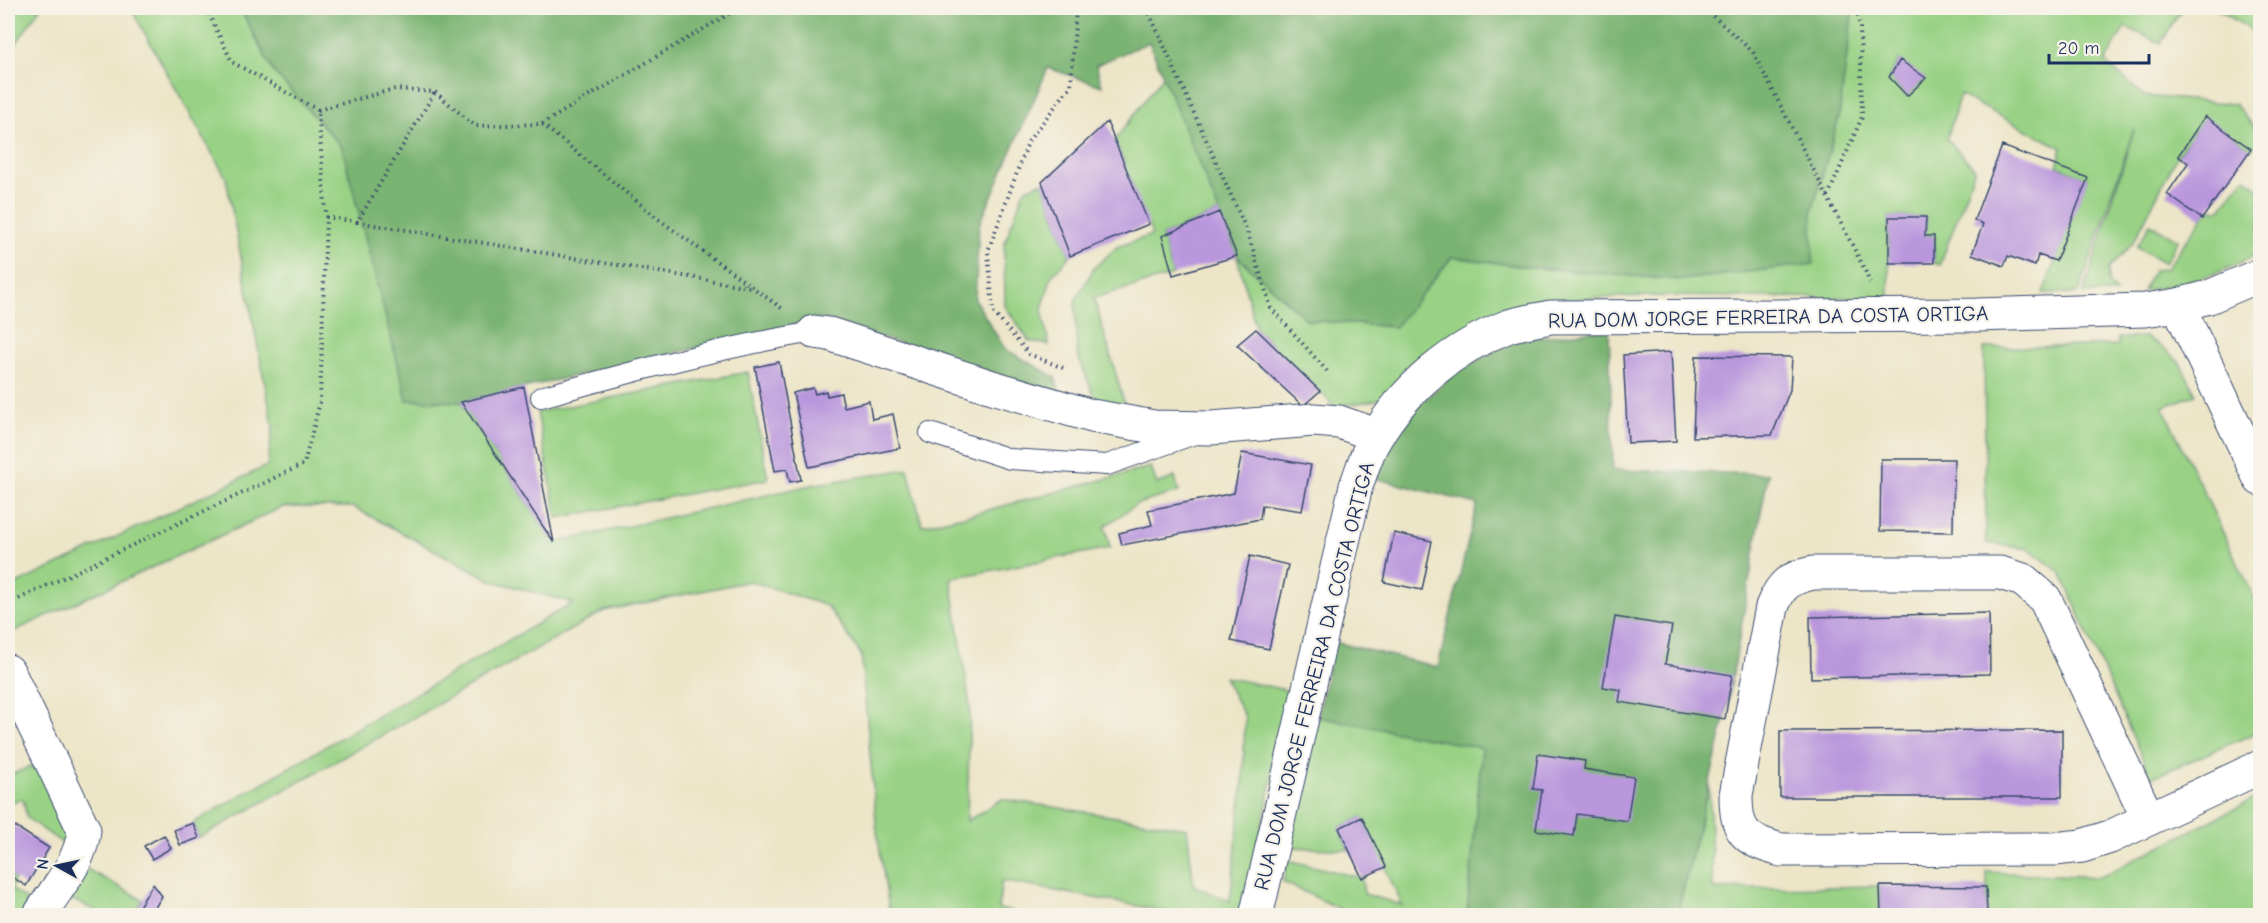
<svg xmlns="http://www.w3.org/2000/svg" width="2268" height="923" viewBox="0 0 2268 923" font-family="'Comic Neue',sans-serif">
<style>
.green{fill:#99d285;stroke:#5a8072;stroke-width:1.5;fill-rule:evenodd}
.forest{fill:#7ab472;stroke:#4a7268;stroke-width:1.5}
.building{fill:#ba97dd}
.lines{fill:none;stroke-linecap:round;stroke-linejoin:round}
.service-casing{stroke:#3a4a6e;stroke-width:22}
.minor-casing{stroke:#3a4a6e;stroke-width:35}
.tertiary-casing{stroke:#3a4a6e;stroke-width:35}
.path{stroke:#3a4a6e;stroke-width:4;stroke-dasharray:1.5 4.5;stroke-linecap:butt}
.service{stroke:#fff;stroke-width:20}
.minor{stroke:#fff;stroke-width:33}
.tertiary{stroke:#fff;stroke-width:33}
.labels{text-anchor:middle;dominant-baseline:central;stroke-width:4.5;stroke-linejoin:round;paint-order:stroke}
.street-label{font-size:21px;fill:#1b2f5e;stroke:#f7f3e8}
</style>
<rect width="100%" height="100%" fill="#f7f3e8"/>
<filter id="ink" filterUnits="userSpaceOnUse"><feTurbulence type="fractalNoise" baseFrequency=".0167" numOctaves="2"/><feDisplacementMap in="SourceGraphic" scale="12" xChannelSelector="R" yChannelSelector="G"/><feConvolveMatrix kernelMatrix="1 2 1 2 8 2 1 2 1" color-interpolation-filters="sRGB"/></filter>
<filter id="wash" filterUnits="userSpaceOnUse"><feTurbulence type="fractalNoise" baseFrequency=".008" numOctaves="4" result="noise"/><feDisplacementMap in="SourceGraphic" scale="24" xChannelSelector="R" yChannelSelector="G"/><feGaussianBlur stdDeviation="1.35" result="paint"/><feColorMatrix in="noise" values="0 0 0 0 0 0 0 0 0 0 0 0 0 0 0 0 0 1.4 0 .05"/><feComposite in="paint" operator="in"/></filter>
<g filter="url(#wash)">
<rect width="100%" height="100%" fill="#ece5c7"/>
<path class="green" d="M8,8H40L8,56Z
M136,8H240L273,71L342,147L407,399L461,402L554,543L811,485L908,469L922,525L973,514L1151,467L1157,484L1175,477L1179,492L1137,504L1105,526L1110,548L951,578L970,707L967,821L1002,799L1187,828L1194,886L1230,901L1243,783L1245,717L1224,677L1291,691L1243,915H1170L1165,911L1002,881L998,909L1035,915L890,916L877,832L861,654L827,606L750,581L604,611L199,838L193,823L573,603L493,581L353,507H283L10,633L8,628V588L267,466L273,427L226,178L134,14Z
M1853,8H2182L2161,43L2125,27L2105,62L2144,96L2235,104L2260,134V144L2251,149L2205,117L2177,156L2133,243L2108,269V283L2117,293H2084L2134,129L2079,293H2043L2087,178L2057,166L2062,148L1960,95L1947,139L1975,169L1940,265L1934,263V236H1925L1926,217H1889V298L1647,296L1545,300L1488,314L1431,350L1382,399L1335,407L1256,329L1237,256L1307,320L1394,327L1452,257L1527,267L1681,280L1812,264V211L1839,117ZM1899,60L1925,78L1907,96L1889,77Z
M2216,8H2260V36Z
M1163,76L1219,212L1162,236L1173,275L1094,298L1127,413L1097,404L1077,353L1075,301L1094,268L1117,247L1152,235L1115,140Z
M2245,177L2260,190V252C2225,274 2183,284 2143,291L2153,270L2166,269L2209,209H2221Z
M1042,182L1070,256L1052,275L1042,309L1049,345L1029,341L1005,306L1004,245L1024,190Z
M2150,224L2178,240L2165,263L2137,247Z
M2146,337L2165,349L2180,363L2196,394L2163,407L2260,610V731L2151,778L2061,573L2029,549L1986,543L1984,348L2118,345V338Z
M748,372L768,479L557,518L537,412Z
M1318,717L1482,748L1468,914L1677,915L1709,784L1713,889L1880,886L1881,915H1353L1283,882L1287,860L1362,878L1364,894L1402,905L1362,817L1339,828L1349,850L1290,847Z
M36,764L71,833L69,848L27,818L23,799L8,803V776Z
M2260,796V915H1987V872L2100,877Z
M87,869L143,900L133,915H105L64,896Z
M8,874L15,879L11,889L32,904L26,915H11L8,910Z"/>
<path class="forest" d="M240,8H1853L1839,117L1812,211L1813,264L1681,280L1527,267L1452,257L1395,327L1307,320L1237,256L1149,42L1096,65L1102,86L1048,68L979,225L975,300L1005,349L1055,377L1060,394L823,319L461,402L407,400L342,147L273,71Z
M1609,329L1613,470L1768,474L1725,719L1677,915L1467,914L1482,748L1318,717L1334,642L1438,667L1477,504L1374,478L1403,420L1457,371L1516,340Z"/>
<g id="blocks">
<path class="building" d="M1900,60L1926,78L1907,96L1889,77Z
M2205,116L2251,149L2202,219L2167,194L2188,163L2178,156Z
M1107,122L1149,224L1070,256L1042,182Z
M2002,146L2088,178L2056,261L2038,255L2035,266L2008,256L2004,266L1972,254L1983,224L1974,220Z
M1219,212L1237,256L1173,275L1162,236Z
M1889,217H1926L1925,236H1934V263H1889Z
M1256,329L1320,391L1303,406L1237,345Z
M1671,352L1676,441L1628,443L1623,355Z
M1696,356L1792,357L1790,390L1772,435L1693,437Z
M779,362L801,480L790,482L787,469L775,471L755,367Z
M524,387L554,543L461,402Z
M813,388L815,394L826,391L827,396L841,393L844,407L869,401L872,419L893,414L900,448L809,467L793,393Z
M1242,453L1311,465L1302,511L1262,505L1260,519L1122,545L1119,533L1152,525L1148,510L1234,493Z
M1881,459H1954L1953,532L1880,531Z
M1394,533L1432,541L1422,590L1384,582Z
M1250,556L1288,565L1269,649L1231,641Z
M1989,613L1990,674L1811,678L1810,617Z
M1615,617L1672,626L1665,664L1732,675L1725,719L1619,702L1621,690L1603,687Z
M2062,730V797H1780V731Z
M1538,754L1585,761L1584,769L1634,777L1627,821L1577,814L1574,836L1536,830L1542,790L1533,789Z
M1362,817L1386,867L1362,878L1339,828Z
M8,822L49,848L26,886L8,874Z
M193,823L199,838L180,845L174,830Z
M164,835L171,848L152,859L144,846Z
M153,884L162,896L150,916H133Z
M1880,886L1986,887L1987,916H1881Z"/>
</g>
</g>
<g filter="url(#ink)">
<use href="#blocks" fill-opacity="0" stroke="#3a4a6e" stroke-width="1.5"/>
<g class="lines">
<defs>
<path id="service" d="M541,397C631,372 722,347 814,332
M930,433L1010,459L1107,465L1192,435"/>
<path id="minor" d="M2178,305L2260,479
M814,332L829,334L989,386L1092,416L1154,427L1211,428L1314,420L1339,422L1362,430L1374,440
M8,671L84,830C81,863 56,888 39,916
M2148,818L2045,599L2023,580L2000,573H1813C1789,578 1781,584 1772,607L1736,795C1736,833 1745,840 1781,850L2054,849L2082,846L2110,837L2260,767"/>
<path id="tertiary" d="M1256,916L1356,486C1362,471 1366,453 1375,439C1404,388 1454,347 1509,326C1522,322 1537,320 1550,317L1977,315L2145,310L2178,305L2209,297L2260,275"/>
</defs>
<use href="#service" class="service-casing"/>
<use href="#minor" class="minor-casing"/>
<use href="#tertiary" class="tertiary-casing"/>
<path class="path" d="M1147,8L1247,231L1271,308L1327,371
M1233,8L1262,11L1278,8
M1704,8L1753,52L1864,268L1870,283
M318,110L395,89L435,92L475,126L542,124L661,221L784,310
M2255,113L2260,106
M542,124L739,8
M1828,196L1862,117L1860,28L1857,8
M326,217L357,222L435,92
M357,222L750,287
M1063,368L1029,354L993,312L988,251L1029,140L1071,86L1076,8
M8,604L304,464L320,402L326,217L318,110L232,62L206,8"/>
<use href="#service" class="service"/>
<use href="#minor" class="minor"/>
<use href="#tertiary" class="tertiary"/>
</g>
</g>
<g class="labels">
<g class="street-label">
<text transform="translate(1768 317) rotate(-1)">RUA DOM JORGE FERREIRA DA COSTA ORTIGA</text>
<text transform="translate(1314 676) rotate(-76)">RUA DOM JORGE FERREIRA DA COSTA ORTIGA</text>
</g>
</g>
<rect width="2268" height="923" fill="none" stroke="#f7f3e8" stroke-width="30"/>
<g transform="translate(57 866) rotate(278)" stroke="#f7f3e8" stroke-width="4.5" paint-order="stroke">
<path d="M0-4.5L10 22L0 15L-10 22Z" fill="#1b2f5e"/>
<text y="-9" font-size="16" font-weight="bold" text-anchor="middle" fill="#1b2f5e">N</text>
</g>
<path d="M2049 54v9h100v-9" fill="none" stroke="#1b2f5e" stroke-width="3"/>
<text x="2058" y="54" font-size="18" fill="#1b2f5e" stroke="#f7f3e8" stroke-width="4.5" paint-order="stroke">20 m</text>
</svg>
